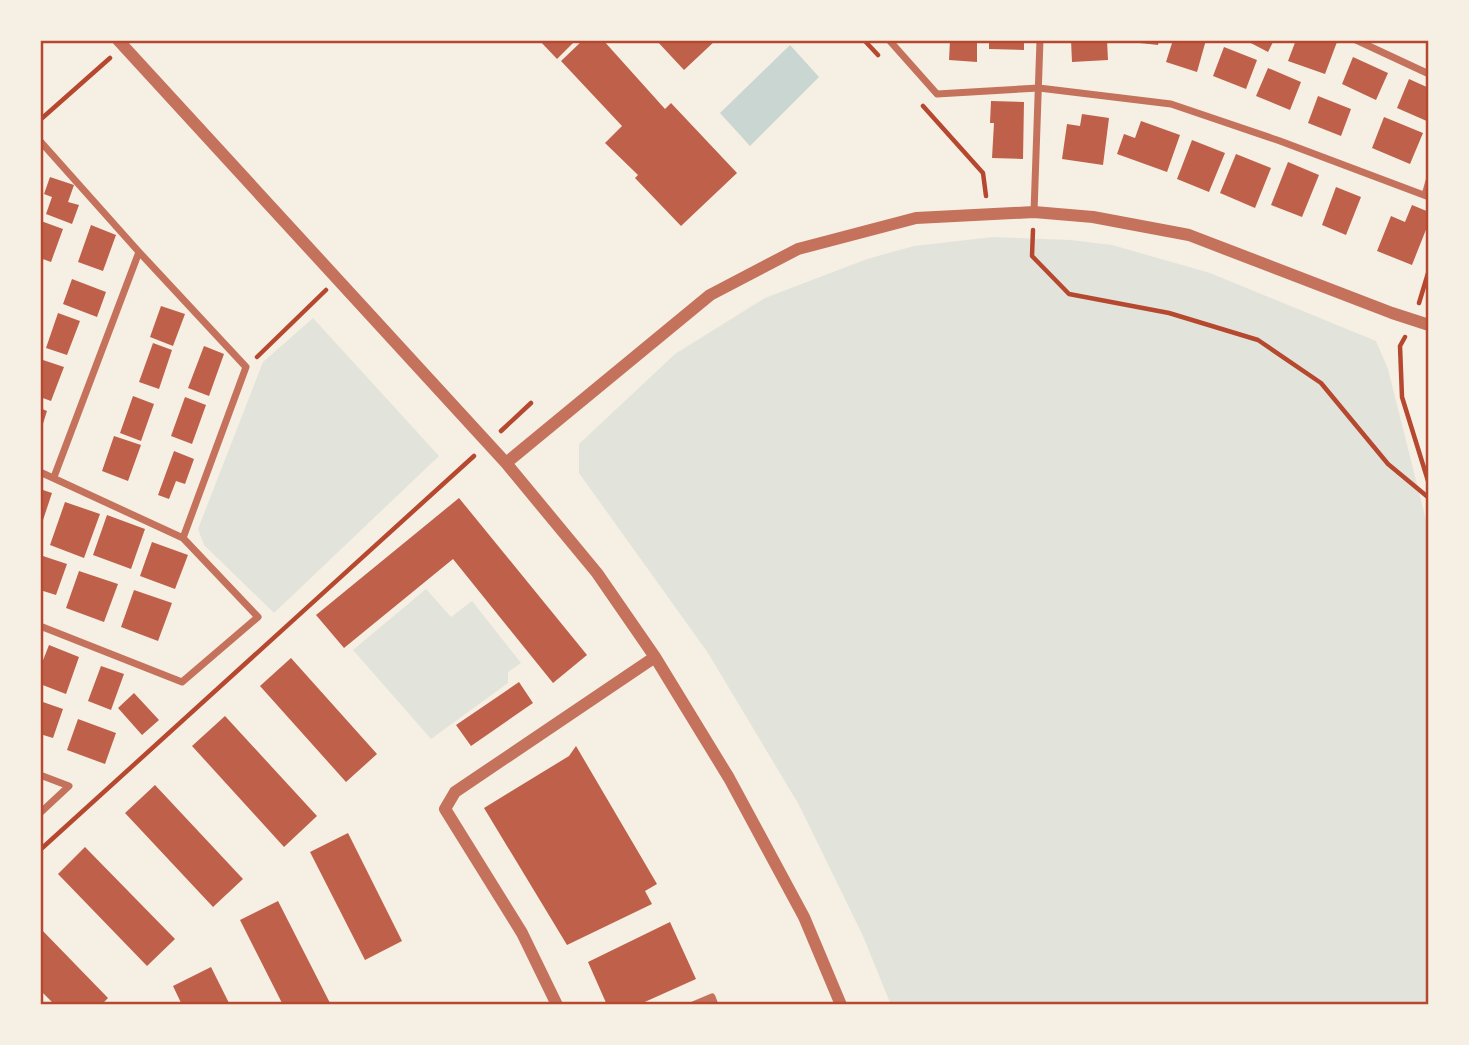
<svg xmlns="http://www.w3.org/2000/svg" width="1469" height="1045" viewBox="0 0 1469 1045" font-family="'Archivo Narrow',sans-serif">
<style>
.green{fill:#e2e4dc}
.water{fill:#c9d6d2}
.building{fill:#bf614a}
.lines{fill:none;stroke-linecap:round;stroke-linejoin:round}
.path{stroke:#b5482f;stroke-width:4.5}
.minor{stroke:#c5725c;stroke-width:7}
.tertiary{stroke:#c5725c;stroke-width:12}
.neatline{fill:none;stroke:#b5482f;stroke-width:2.5}
</style>
<rect width="100%" height="100%" fill="#f6efe4"/>
<path class="green" d="M993,237L1071,240L1112,245L1210,273L1376,341L1388,369L1429,532V1005H891L863,936L799,805L708,653L579,473V444L675,354L765,298L867,259L914,246Z
M313,318L439,456L274,613L204,545L198,529L263,362Z
M426,589L451,617L472,601L521,663L508,672V683L431,739L353,650Z"/>
<path class="water" d="M790,45L819,77L750,146L720,113Z"/>
<path class="building" d="M539,40H576L557,59Z
M583,40H603L665,109L671,103L737,173L681,226L635,178L638,175L605,143L622,126L561,61Z
M656,40H716L684,70Z
M950,40H977V62L949,60Z
M989,40H1024V50L989,49Z
M1071,40H1107L1108,60L1072,62Z
M1131,40H1159L1158,45L1131,42Z
M1173,40H1206L1197,72L1166,62Z
M1245,40H1274L1268,52Z
M1296,40H1332L1337,42L1325,74L1288,61Z
M1224,47L1257,60L1246,89L1213,76Z
M1353,57L1388,73L1376,100L1342,84Z
M1268,68L1301,82L1290,110L1256,96Z
M1409,79L1429,88V122L1397,108Z
M1318,96L1351,109L1341,136L1308,123Z
M991,101L1024,102L1023,159L992,158L994,123H990Z
M1082,114L1109,118L1103,165L1062,159L1067,124L1080,126Z
M1384,117L1423,133L1410,164L1372,148Z
M1141,121L1180,135L1167,172L1117,154L1124,134L1135,138Z
M1192,140L1225,153L1209,192L1177,179Z
M1236,154L1271,168L1255,208L1220,193Z
M1288,162L1319,175L1302,217L1271,205Z
M50,177L74,185L68,202L79,205L72,224L46,214L52,197L44,194Z
M1336,187L1361,197L1346,235L1322,225Z
M1412,205L1429,212V222L1412,265L1377,251L1391,216L1405,222Z
M41,221L63,229L51,262L40,258Z
M91,225L116,235L103,271L78,262Z
M72,279L106,292L97,317L63,304Z
M161,306L185,314L173,346L150,337Z
M58,313L80,321L67,355L46,348Z
M153,343L172,350L159,389L139,382Z
M204,346L224,354L209,396L188,388Z
M40,359L64,367L51,401L40,397Z
M133,396L154,404L141,441L120,433Z
M185,397L206,405L192,444L171,436Z
M40,408L47,411L41,430H40Z
M114,436L141,445L128,481L102,471Z
M174,451L194,459L185,484L176,481L169,499L158,495Z
M40,489L52,493L41,526H40Z
M459,498L587,655L553,683L453,559L344,648L316,615Z
M65,502L100,514L84,558L50,545Z
M107,515L145,529L131,569L93,555Z
M152,542L188,555L175,589L140,576Z
M40,555L67,564L56,595L40,590Z
M79,571L118,584L104,622L66,608Z
M134,590L172,603L158,641L121,627Z
M49,645L79,657L66,694L40,684V668Z
M291,658L377,754L346,782L260,686Z
M101,666L124,674L111,710L88,701Z
M519,682L533,703L471,746L456,725Z
M134,693L159,720L142,735L118,708Z
M40,701L63,709L53,738L40,734Z
M225,716L317,816L284,847L192,746Z
M78,719L116,733L105,764L67,750Z
M576,746L657,884L645,891L652,904L567,945L484,808L569,756Z
M155,785L243,879L213,907L125,813Z
M348,833L402,941L365,960L310,852Z
M85,847L175,939L147,966L58,874Z
M278,901L331,1005H283L240,920Z
M670,922L696,979L638,1005H607L588,962Z
M40,928L108,998L101,1005H55L40,990Z
M211,967L230,1005H182L173,986Z"/>
<g class="lines">
<path class="path" d="M864,40L878,55
M923,106L983,173L986,196
M40,120L110,58
M1033,230L1032,256L1069,294L1169,313L1258,340L1321,383L1388,464L1429,498
M1419,303L1429,270
M1405,337L1400,346L1402,397L1429,484
M257,357L326,290
M501,431L531,403
M40,850L474,456
M1006,1005H1013"/>
<path class="minor" d="M889,40L937,94L1039,88L1171,104L1280,141L1429,197
M1356,40L1429,74
M40,141L139,252L246,367L183,538
M1425,195L1429,181
M1034,212L1040,40
M40,472L183,538L258,617L182,682L40,626
M54,477L139,252
M40,775L69,786L40,813
M693,1005L712,997L715,1005"/>
<path class="tertiary" d="M118,40L506,463L597,573L655,657L729,778L804,917L841,1005
M506,463L710,295L798,249L916,218L1034,212L1093,217L1189,235L1392,313L1429,325
M557,1005L522,933L445,809L455,792L655,657"/>
</g>
<rect width="1469" height="1045" fill="none" stroke="#f6efe4" stroke-width="84"/>
<rect x="42" y="42" width="1385" height="961" class="neatline"/>
</svg>
